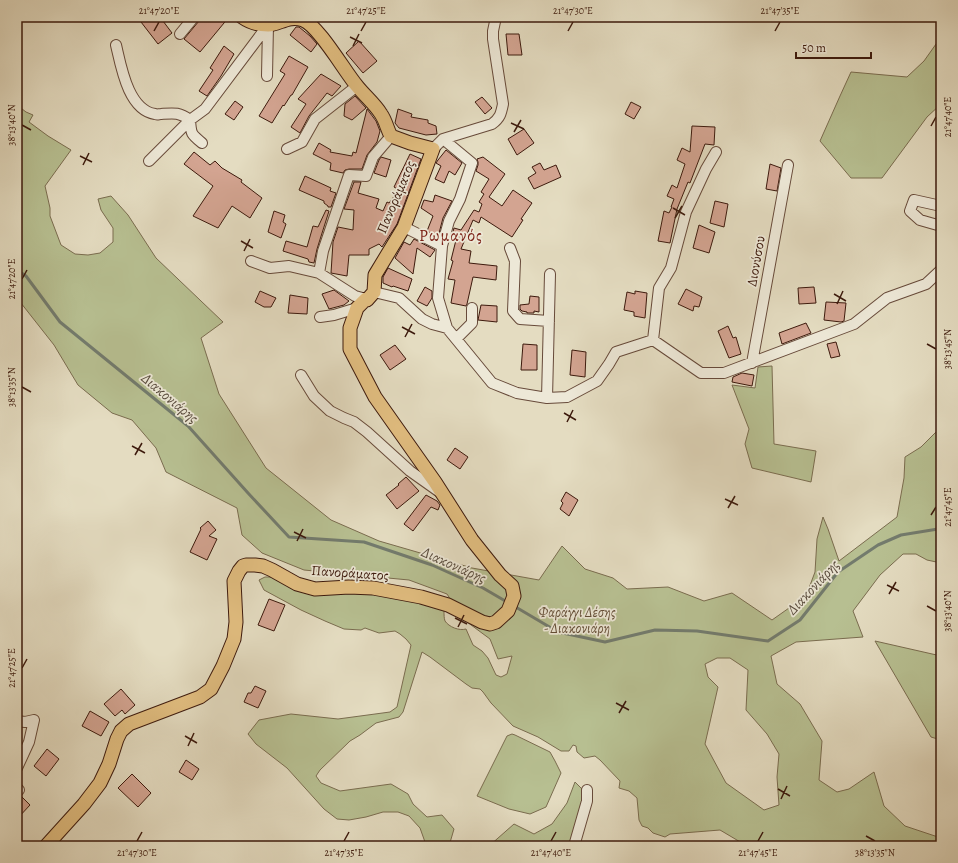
<svg xmlns="http://www.w3.org/2000/svg" width="958" height="863" viewBox="0 0 958 863" font-family="Alegreya,serif">
<style>
.green{fill:#b7bf91;stroke:#7a6c4f;fill-rule:evenodd}
.lines{fill:none;stroke-linecap:round;stroke-linejoin:round}
.stream{stroke:#737b6d;stroke-width:3}
.building{fill:#d3a491;stroke:#3d1a0d}
.minor-casing{stroke:#674a3a;stroke-width:12}
.major-casing{stroke:#3d1a0d;stroke-width:15}
.minor{stroke:#ede8d7;stroke-width:10}
.major{stroke:#e2be80;stroke-width:13}
.ticks{fill:none;stroke:#3d1a0d;stroke-width:1.5}
.labels{text-anchor:middle;dominant-baseline:central;stroke-width:3.5;stroke-linejoin:round;paint-order:stroke}
.street-label{font-size:14px;fill:#3d1a0d;stroke:#ede8d7}
.park-label{font-size:14px;font-style:italic;fill:#624c35;stroke:#ede8d7}
.water-label{font-size:15px;font-style:italic;fill:#584b3d;stroke:#ede8d7}
.quarter-label{font-size:16px;letter-spacing:1px;fill:#7a1f14;stroke:#ede8d7}
.neatline{fill:none;stroke:#3d1a0d;stroke-width:1.5}
.ticks-label{font-size:10px;text-anchor:middle;fill:#3d1a0d}
</style>
<rect width="100%" height="100%" fill="#e4dcc1"/>
<filter id="stains"><feTurbulence type="fractalNoise" baseFrequency=".005" numOctaves="4"/><feColorMatrix values="0 0 0 0 .2 0 0 0 0 .09 0 0 0 0 .02 0 0 0 .5 -.17"/></filter>
<radialGradient id="worn" r=".72"><stop offset=".6" stop-color="#630" stop-opacity="0"/><stop offset="1" stop-color="#630" stop-opacity=".3"/></radialGradient>
<path class="green" d="M941,37V104L927,117L882,178H851L820,141L840,96L851,72L907,77L924,61Z
M17,105L26,112L33,115L29,122L48,136L71,150L45,186L50,208V216L61,245L75,254L88,255L100,253L113,242V228L101,210L98,199L111,196L128,215L156,258L223,322L201,338L219,394L266,468L331,520L379,541L472,568L539,580L562,546L585,569L613,578L627,589L668,587L704,601L732,593L772,620L806,596L815,572L817,539L823,517L828,529L839,561L897,517L904,478L905,457L921,447L941,427V563L927,560L916,554H903L880,575L853,611L863,637L796,642L771,656L777,684L800,704L822,741L819,780L837,792L849,789L874,772L884,806L905,826L941,838V846H747L720,830L670,834L665,837L653,833L648,828L642,826L639,820L637,798L629,791L619,788L620,781L600,760L595,756L584,758L577,752L576,746L573,745L569,751H561L538,737L513,726L491,703L483,692L480,689L472,688L466,684L430,657L422,652L403,712L399,717L376,723L360,735L350,741L320,770L316,776L321,783L340,791L391,784L408,794L413,804L427,817L442,815L454,829L449,846H424L425,842L420,828L409,816L398,812H383L366,817L349,820L337,819L324,809L287,768L256,744L248,734L259,720L291,714L338,719L390,712L397,707L411,645L406,639L400,634L395,631L379,633L365,628L361,630L344,629L325,621L301,610L264,590L259,580L265,577H273L377,591L438,605L444,611C444,615 444,618 445,621C449,627 459,631 466,629L473,645L482,651L488,658L496,675L501,677L507,674L512,656L498,659L490,639L463,619L447,594L409,580L304,570L262,553L242,535L237,508L166,472L156,448L132,420L112,413L78,385L54,345L17,298ZM717,658H730L748,670L746,710L767,734L779,754L777,777L779,805L764,810L726,783L705,744L718,687L708,677L705,664Z
M772,366L774,444L816,451L811,482L752,468L745,444L749,429L732,385L755,388L758,367Z
M875,641L941,656V740L931,737Z
M512,734L515,735L550,752L555,761L561,773L546,807L530,814L509,809L477,796L507,736Z
M575,782L582,789L583,800L570,846H489L514,824L534,834L552,824L567,803Z"/>
<g class="lines">
<path class="stream" d="M17,270L26,276L60,322L188,426L248,493L289,537L364,542L432,565L483,588L507,602
M514,606L558,632L605,642L655,630L697,631L768,641L800,620L838,572L878,545L901,535L938,529L941,528"/>
</g>
<path class="building" d="M148,17H160L172,33L158,44L141,22Z
M200,17H229L200,52L184,39L199,21Z
M296,27H299L310,36L317,44L311,52L290,35Z
M506,34H519L522,55H508Z
M359,41L377,61L363,73L346,53Z
M224,46L234,54L221,76L207,96L199,91L213,70L210,68Z
M289,56L308,67L292,95H291L284,106L283,105L272,123L259,116L285,74L280,71Z
M321,74L341,86L332,96L327,93L309,116L300,133L291,127L306,104L298,99Z
M355,96L366,108L352,120L344,116L345,104Z
M482,97L492,108L485,114L475,102Z
M235,101L243,107L234,120L225,114Z
M631,102L641,107L634,119L625,114Z
M367,109L376,121L380,131L377,142L367,155L362,169H349L345,170L343,173L330,170L331,163L313,154L319,143L331,150L330,152L352,156L353,152L356,153Z
M398,109L412,114L411,117L428,120V123L436,126L437,134L426,135L399,128L395,123Z
M692,126L715,127L714,145L705,144L690,183L688,182L677,209L670,243L658,241L664,211L669,213L672,207H671L674,199L667,196L672,185L677,188L685,164L677,160L682,148L690,152Z
M524,129L534,143L517,155L508,139Z
M446,150L462,163L455,175L449,171L444,183L435,179L441,166L436,163L438,160Z
M194,152L210,165L215,161L222,168L242,180L241,182L262,198L250,218L232,206L218,228L193,216L213,186L184,164Z
M410,154L421,159L397,224L382,247L379,244L369,249V255H349L347,276L331,273L333,242L338,227L353,230L354,210L344,209L354,182H361L358,193L379,199L376,208L383,211L387,202L389,203L399,190L394,187Z
M381,157L391,160L386,177L374,173L379,160Z
M483,157L505,174L489,197L502,206L513,190L532,203L521,219L523,220L512,237L481,217L479,223L473,220L461,249L471,251L469,263L497,266L496,280L473,277L467,304L466,306L451,303L455,280L448,279L453,261L451,260L456,240L451,239L454,228L461,230L474,210L479,212L482,204L479,202L484,194L481,192L489,179L476,171L478,165V162L477,159Z
M540,163L544,170L556,165L561,177L534,189L528,178L536,173L532,167Z
M770,164L781,168L777,191L766,189Z
M305,176L331,188L330,191L336,193L331,207H328V206L324,203V201L299,190Z
M435,195L452,201L443,218L438,237L427,231L433,216L421,208L424,200L433,202Z
M715,201L728,204L724,227L710,223Z
M326,210L329,211L317,249L314,263L309,262L308,259L283,251L286,241L307,247L313,226L318,227Z
M274,211L285,215L283,222L286,224L281,238L268,232Z
M699,225L715,232L709,253L693,248Z
M414,239L435,250L430,257L417,248L413,274L395,258L404,242L410,245Z
M388,268L412,279L408,291L393,286L392,287L383,283V277Z
M425,287L432,291V298L427,306L417,301Z
M814,287L816,303L799,304L798,288Z
M686,289L702,297L699,307L694,306L693,311L678,304Z
M334,290L349,301L344,305L329,309L322,294Z
M260,291L276,298L271,307H264L255,302Z
M635,291L647,293L645,318L634,316V312L624,310L627,292L635,294Z
M290,295L308,298L307,314L288,313Z
M530,296L539,297V312L534,311V313H527V312L522,311L520,309V305L529,304Z
M826,302L846,303L844,321L841,322L824,320Z
M481,305L497,306V322L478,320Z
M806,323L811,333L782,344L779,333Z
M728,326L733,338L736,337L741,354L729,358L718,331Z
M836,342L840,356L831,358L827,344Z
M523,344L537,345V370H521Z
M395,345L406,359L390,370L380,355Z
M572,350L586,352L585,377L570,375Z
M742,373L754,375L752,386L732,382L733,377Z
M455,448L468,457L460,469L447,460Z
M406,477L419,491L397,509L386,495L399,485L398,484Z
M566,492L578,500L569,516L560,509L563,503L561,501Z
M426,495L437,501L440,505L438,510L431,507L413,531L404,524Z
M208,521L216,530L209,536L217,539L207,560L190,552L201,529L200,528Z
M269,599L285,605L274,631L258,625Z
M255,686L266,691L258,708L244,702L248,693H251Z
M121,689L135,705L125,714L122,710L115,716L104,704Z
M90,711L109,722L101,736L82,726Z
M47,749L59,759L46,776L34,766Z
M186,760L199,769L192,780L179,772Z
M132,774L151,793L138,807L118,788Z
M17,796H21L30,805L17,819Z"/>
<g class="lines">
<defs>
<path id="minor" d="M180,34L194,17
M116,45C121,66 128,110 155,114C157,115 159,114 161,114C174,113 179,112 190,120C191,134 191,134 202,143
M267,76L268,25
M443,139L472,163L460,199L449,221L442,246L438,298L447,328L492,383L517,393L547,398L567,397L597,381L609,364L616,352L653,340
M287,149L302,142L315,119L357,86
M433,149L443,139L492,124C500,118 501,114 503,104L493,39V31L496,17
M149,161L190,120L205,109L268,25
M941,206L914,200L910,211L920,220L941,226
M404,227L442,246
M510,248L515,261L513,311L520,319L549,321
M251,261L270,268L289,266L319,273
M374,292L399,298L422,319L432,324L447,328
M366,299L355,296L319,273L323,251L349,175L366,176L373,157L391,136
M320,317L334,315L357,308
M456,339L472,323V308
M653,340L701,373H724L854,324L887,298L926,284L941,270
M653,340L659,288L671,268L686,212L706,169L716,152
M752,363L788,165
M301,375L314,396L330,411L344,418L354,422L367,432L410,471L441,493
M547,398L550,274
M17,721L25,722L34,720L29,742L17,768
M17,788L19,790
M574,846L587,801V790"/>
<path id="major" d="M46,846L84,804L100,783L109,764L117,739L121,731L129,724L200,697L211,689L223,666L234,639L236,622L234,581L239,571L243,566L246,565H255L263,566L272,570L297,584L315,589L349,587L373,588L421,597L448,605L482,622L490,624L496,622L508,611L514,596L512,586L500,575L472,540L435,482L375,397L350,349V328L357,308L366,299L367,300L374,292L375,275L404,227L433,149L410,143L391,136C387,129 386,121 381,114C375,104 365,96 357,86C345,72 319,26 303,20C289,15 280,24 268,25C258,25 249,22 242,17"/>
</defs>
<use href="#minor" class="minor-casing"/>
<use href="#major" class="major-casing"/>
<use href="#minor" class="minor"/>
<use href="#major" class="major"/>
</g>
<path class="ticks" d="M154,31L159,22M361,31L366,22M568,31L573,22M775,31L780,22M350,37L362,43M353,46L359,34M511,123L524,129M22,125L31,130M931,126L936,117M514,132L521,120M80,156L92,162M83,165L89,153M673,208L685,215M675,218L682,206M241,241L253,248M244,251L250,239M22,279L27,270M834,294L846,301M837,304L843,291M402,327L415,334M405,337L412,324M927,344L936,349M22,387L31,392M564,413L576,420M567,422L573,410M132,446L145,453M135,455L142,443M725,499L738,505M728,508L735,496M931,515L936,507M294,532L306,538M297,541L303,529M887,585L899,591M889,594L896,582M927,606L936,611M455,618L467,624M458,627L464,615M22,668L27,659M616,703L629,710M619,713L626,701M185,736L197,743M188,746L194,733M778,789L790,796M781,799L787,786M866,836L875,841M137,841L142,832M344,841L349,832M551,841L556,832M758,841L763,832"/>
<g class="labels">
<g class="street-label">
<text transform="translate(396 197) rotate(-67)">Πανοράματος</text>
<text transform="translate(756 261) rotate(-80)">Διονύσου</text>
<text transform="translate(350 573) rotate(4)">Πανοράματος</text>
</g>
<g class="park-label">
<text x="577" y="612">Φαράγγι Δέσης<tspan x="577" dy="16">- Διακονιάρη</tspan></text>
</g>
<g class="water-label">
<text transform="translate(170 398) rotate(40)">Διακονιάρης</text>
<text transform="translate(454 565) rotate(24)">Διακονιάρης</text>
<text transform="translate(813 587) rotate(-47)">Διακονιάρης</text>
</g>
<g class="quarter-label">
<text x="451" y="236">Ρωμανός</text>
</g>
</g>
<rect width="958" height="863" fill="none" stroke="#e4dcc1" stroke-width="44"/>
<path d="M796 52v6h75v-6" fill="none" stroke="#3d1a0d" stroke-width="2"/>
<text x="802" y="52" font-size="12" fill="#3d1a0d" stroke="#ede8d7" stroke-width="3" paint-order="stroke">50 m</text>
<rect x="22" y="22" width="914" height="819" class="neatline"/>
<g class="ticks-label">
<text x="159" y="14">21°47'20"E</text>
<text x="366" y="14">21°47'25"E</text>
<text x="573" y="14">21°47'30"E</text>
<text x="780" y="14">21°47'35"E</text>
<text transform="translate(947 117) rotate(-90)" y="4">21°47'40"E</text>
<text transform="translate(11 125) rotate(-90)" y="4">38°13'40"N</text>
<text transform="translate(11 279) rotate(-90)" y="4">21°47'20"E</text>
<text transform="translate(947 349) rotate(-90)" y="4">38°13'45"N</text>
<text transform="translate(11 387) rotate(-90)" y="4">38°13'35"N</text>
<text transform="translate(947 507) rotate(-90)" y="4">21°47'45"E</text>
<text transform="translate(947 611) rotate(-90)" y="4">38°13'40"N</text>
<text transform="translate(11 668) rotate(-90)" y="4">21°47'25"E</text>
<text x="137" y="856">21°47'30"E</text>
<text x="344" y="856">21°47'35"E</text>
<text x="551" y="856">21°47'40"E</text>
<text x="758" y="856">21°47'45"E</text>
<text x="875" y="856">38°13'35"N</text>
</g>
<rect width="100%" height="100%" filter="url(#stains)"/>
<rect width="100%" height="100%" fill="url(#worn)"/>
</svg>
